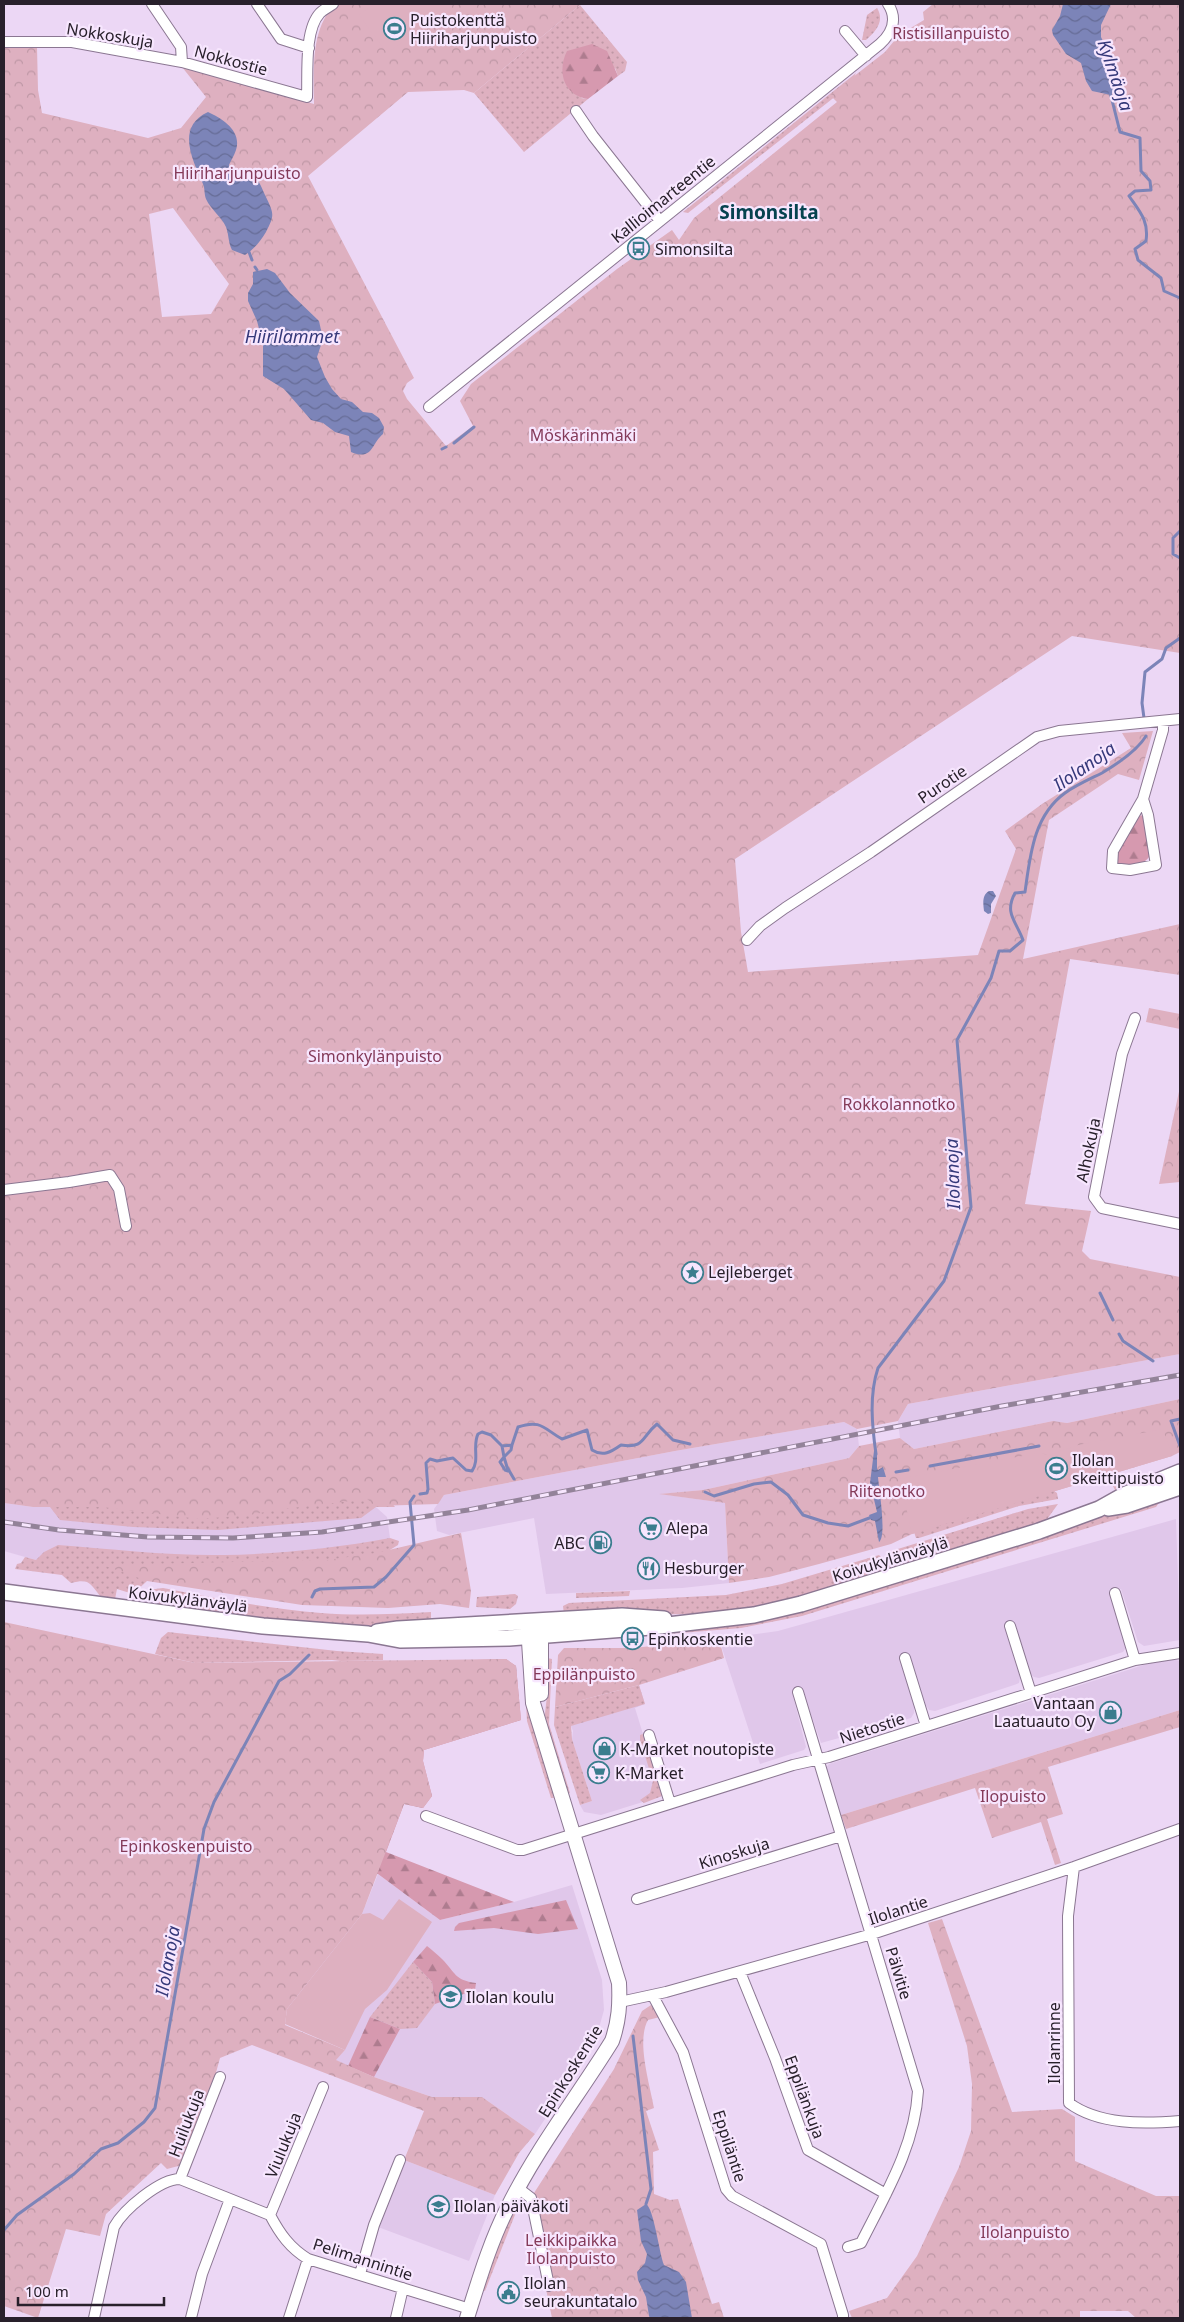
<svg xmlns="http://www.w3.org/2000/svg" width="1184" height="2322" viewBox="0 0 1184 2322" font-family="'Noto Sans',sans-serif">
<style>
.built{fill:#e0c7ea}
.grass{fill:url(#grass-dots)}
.forest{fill:url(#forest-firs)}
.park{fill:url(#park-crowns);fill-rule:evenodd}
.pitch{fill:#deb0c0}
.water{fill:url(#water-waves)}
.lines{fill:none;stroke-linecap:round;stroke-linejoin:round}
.stream{stroke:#7c84b8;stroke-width:3}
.street-casing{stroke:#8b7792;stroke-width:12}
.secondary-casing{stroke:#8b7792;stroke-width:16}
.primary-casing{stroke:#8b7792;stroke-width:18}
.street{stroke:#fff;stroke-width:10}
.secondary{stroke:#fff;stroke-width:14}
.primary{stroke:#fff;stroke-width:15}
.rail-casing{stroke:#938399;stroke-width:5}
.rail{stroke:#f7e6fe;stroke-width:3;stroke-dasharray:9;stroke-linecap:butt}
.labels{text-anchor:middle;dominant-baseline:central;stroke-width:4.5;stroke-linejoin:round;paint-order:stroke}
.poi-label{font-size:16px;fill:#28202b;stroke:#f7e6fe;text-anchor:start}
.park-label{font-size:16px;fill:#843a59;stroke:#f7e6fe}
.street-label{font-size:16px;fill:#28202b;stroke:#f7e6fe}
.water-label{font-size:18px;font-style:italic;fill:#35397a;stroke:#f7e6fe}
.quarter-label{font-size:19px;font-weight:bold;fill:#06424f;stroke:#f7e6fe}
</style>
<defs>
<pattern id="grass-dots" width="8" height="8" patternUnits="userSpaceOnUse" patternTransform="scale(1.25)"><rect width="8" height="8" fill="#deb0c0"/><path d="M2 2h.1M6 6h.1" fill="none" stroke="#be97a5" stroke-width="1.8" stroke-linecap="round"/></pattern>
<pattern id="forest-firs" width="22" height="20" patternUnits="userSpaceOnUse" patternTransform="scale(1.25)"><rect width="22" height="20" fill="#d699af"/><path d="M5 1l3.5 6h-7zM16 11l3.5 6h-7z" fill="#ae7c8f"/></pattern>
<pattern id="park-crowns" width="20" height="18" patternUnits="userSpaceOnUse" patternTransform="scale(1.25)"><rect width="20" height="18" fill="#deb0c0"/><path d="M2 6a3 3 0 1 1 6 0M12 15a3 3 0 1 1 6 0" fill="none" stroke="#be97a5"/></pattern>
<pattern id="water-waves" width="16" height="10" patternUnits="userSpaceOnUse" patternTransform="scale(1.25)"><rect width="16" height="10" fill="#7c84b8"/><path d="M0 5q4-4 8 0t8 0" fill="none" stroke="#666c96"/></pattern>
</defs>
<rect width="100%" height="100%" fill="#ecd7f5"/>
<path class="built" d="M1180,1354V1399L1067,1423L1053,1421L914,1449L900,1438L898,1421L908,1404Z
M844,1422L857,1429L859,1446L849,1458L703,1490L661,1494L725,1503L729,1583L682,1588L546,1594L534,1518L449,1535L437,1531L434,1509L444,1495L675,1451Z
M367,1499L387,1517L390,1538L376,1553L53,1565L4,1551V1503L33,1507Z
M1176,1519L1180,1640L1144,1646L1138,1642L1121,1589L1111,1592L1127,1646L1123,1652L1039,1678L1034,1677L1031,1675L1014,1621L1004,1625L1020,1678L1019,1683L1014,1685L935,1711L929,1710L925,1704L910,1655L900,1657L914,1707V1713L911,1718L821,1743L802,1689L792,1692L806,1747L804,1750L760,1764L719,1639L778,1631Z
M1172,1659L1180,1661V1710L841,1815L825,1769L829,1764L1150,1663Z
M639,1685L645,1704L635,1708L662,1796L601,1815L584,1812L580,1805L592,1801L572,1739L573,1731L571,1726Z
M378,1874L440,1920L514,1902L572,1885L602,1980L604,2010L597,2035L580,2066L535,2134L482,2097H432L374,2077L335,2060L345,2050L287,2009L362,1914Z
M404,2160L495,2195L469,2261L378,2227Z"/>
<path class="grass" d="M580,5L627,62L625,71L618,76L615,68L581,98L588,99L524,152L474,93Z
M877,8C885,21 876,31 866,40H862L867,15Z
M856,73L851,84L688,213L683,212Z
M312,1406L395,1507H376L361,1518L218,1530L133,1527L60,1520L50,1507L59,1494Z
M1148,1473L1152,1475L1146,1481L1115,1490L1113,1486Z
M1050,1488L1057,1493L1058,1499L1019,1506L919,1538H916L913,1529Z
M1154,1500H1161L1156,1507L802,1616L741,1628L645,1636L1049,1534Z
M1058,1504L1045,1522L774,1605L710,1614L564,1615L563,1606L569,1603L726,1595L782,1584L879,1555L885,1561L888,1552L1028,1509Z
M390,1538L399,1541L398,1545L375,1559L147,1581L133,1594L117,1589L115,1599L100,1596C89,1582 89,1579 71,1583L62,1575L15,1569L17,1564L21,1563L25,1557L36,1560L44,1552L58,1545C113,1549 169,1556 224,1555C280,1554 336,1548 390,1538Z
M163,1588C215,1598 268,1609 321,1613C358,1616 394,1614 431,1612V1620C418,1622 404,1625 390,1626C313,1629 235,1614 158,1605L164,1591H156L143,1601H139C145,1591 152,1589 163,1588Z
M630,1591L629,1596L576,1598V1593Z
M515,1594L518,1596L516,1604L510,1609L476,1607L477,1597Z
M168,1632L337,1651L383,1654V1660H407L341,1661L332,1660L195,1663L155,1654L161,1638Z
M547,1658L552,1659L549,1724L570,1793L567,1794L544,1722L547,1696Z
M524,1667L554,1798H551L527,1721Z
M639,1685L645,1704L571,1726L572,1739L592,1801L580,1805L554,1725L555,1707Z
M643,1734L662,1796L644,1803L640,1800L650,1793L653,1781L640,1740V1735Z
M413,1962L432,1982L435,2004L417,2028L400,2029L370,2017Z
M516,2200L520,2202L485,2291L482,2290L496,2248Z"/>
<path class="forest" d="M592,44L607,51L618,76L588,99C563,95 557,71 567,51Z
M1138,815L1145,816L1151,854C1144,866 1135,865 1122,866L1117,862L1116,855Z
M506,1659L516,1666L521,1720L424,1750L423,1761L432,1796L423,1808L404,1804L386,1852L514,1902L440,1920L378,1874L351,1877L321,1755L475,1660Z
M566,1900L578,1929L538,1934L494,1928L454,1931L455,1927L459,1923Z
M427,1946C432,1950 437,1954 442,1959C456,1973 454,1980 476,1983L475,1990L435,2004L432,1982L413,1962Z
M370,2017L400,2029L374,2077L348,2066Z"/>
<path class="park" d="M335,4L580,5L474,93L464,90L408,92L308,176L414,378L407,383L403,391L407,399L446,446L473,426L460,401L471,384L617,269L672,230L679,240L694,218L837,102L830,95L885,52L899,35L924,20L923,12L933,4H1180V653L1072,636L735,859L741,932L748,972L978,955L1016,849L1005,831L1042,804L1131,748L1122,733L1153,731L1139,780L1118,774L1049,820L1023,959L1180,924V975L1070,959L1025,1204L1091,1211L1082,1251L1090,1259L1180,1277V1354L908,1404L898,1421L857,1429L844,1422L675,1451L444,1495L438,1504L376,1506L367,1499L275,1510L250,1515L199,1519L102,1507H33L4,1503V47H37L38,90L42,113L148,138L181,128L206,97L182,67L314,104C314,70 310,30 335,4ZM173,208L229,284L211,314L162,317L149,214Z
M1149,1008L1180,1014V1029L1146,1022Z
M1180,1087V1182L1159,1184Z
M1180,1399V1452L1172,1456L912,1534L891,1544L819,1564L769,1577L729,1583L725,1503L659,1494L703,1490L849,1458L859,1446L900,1438L914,1449L1053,1421L1067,1423Z
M461,1533L471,1591L469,1608L440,1604L388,1608L302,1605L147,1581L103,1565L327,1560L376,1553Z
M4,1622L195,1663L506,1659L516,1666L521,1720L424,1750L423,1761L432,1796L423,1808L404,1804L362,1914L287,2009L285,2025L345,2050L336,2060L374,2077L432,2097H482L535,2134L519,2153L495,2195L404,2160L424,2111L252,2045L220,2058L214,2080L182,2165L167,2169L161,2163L106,2214L100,2236L66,2229L38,2318L4,2306Z
M719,1639L724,1658L639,1685L555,1707L558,1655L564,1648H633Z
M1180,1710V1727L1048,1767L1063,1814L1047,1819L1061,1863L1055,1865L1041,1822L992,1838L975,1788L846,1829L841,1815Z
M942,1919L1012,2112L1062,2109L1075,2117V2161L1156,2196H1180V2318H1136L1128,2311H1080V2318H852L849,2311L887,2298L917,2256L959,2167L971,2131L972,2084L967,2046L928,1923Z
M651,2005L657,2009L660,2017L648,2020C636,2041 650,2085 654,2108L646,2111L659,2150L653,2152L654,2194L670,2200L678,2199L712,2304L719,2302L724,2318H552L546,2289L555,2288L534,2193L614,2069L642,2011Z"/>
<path class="pitch" d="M374,4H451L452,5L387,53L359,15Z
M1163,1429L1172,1456L912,1534L900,1479L1038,1453L1049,1455L1078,1445Z
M399,1899L432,1922L387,1990L365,2009L345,2050L285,2024L287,2009L362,1914L370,1913L383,1920Z"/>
<path class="water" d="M1063,4H1111L1101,25V37L1109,54L1106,69L1115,88L1111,95L1092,91L1086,81L1081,63L1066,54L1053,35L1052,30L1060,16Z
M208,112C223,119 242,131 236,150C234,156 231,160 229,165C234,179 248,171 258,181C261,185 263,191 265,195C274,214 275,214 266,232C260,242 255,248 245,255L232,250C228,242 229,235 226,227C222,217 211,210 206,199C204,194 205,188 203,184C193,161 175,127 208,112Z
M267,269L275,273L290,293L319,321L323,339L317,357L325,377L332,389L341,399L352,402L363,412L372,413L379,418L384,427L383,434C371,444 373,461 351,452L349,436L335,432L323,423L311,420L284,389L263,376V344L257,321L248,301V293L253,284V272Z
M989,891H993L996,896L991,904V913L988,914L984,911C983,903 982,895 989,891Z
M877,1450V1469L878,1470L883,1467L886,1477H878C879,1489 887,1536 879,1542L875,1521L871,1520L869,1515L877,1512L870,1483L874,1451Z
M646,2204C654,2209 659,2252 664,2265L679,2272L686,2282L692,2318H650L649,2316L646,2297L638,2280L637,2272L645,2263L647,2254L641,2241L637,2210Z"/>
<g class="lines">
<path class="stream" d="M1110,92L1120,132L1140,138L1141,171L1150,181L1151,190L1135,191L1129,196C1140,212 1149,221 1146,241L1135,249L1138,260L1161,278L1164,291L1180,298
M249,252L252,260
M255,267L257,270
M454,443L474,427
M442,449L446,447
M1180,531L1173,538V554L1180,558
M1144,718L1142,703L1145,672L1162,659L1166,648L1180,638
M1100,1293L1113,1320
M1119,1334L1123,1341L1153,1361
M1180,1419L1171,1421L1180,1446
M512,1445L511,1450L504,1457L507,1467L514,1479
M502,1446L504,1457L500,1462L505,1470L508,1471
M876,1454C872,1426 869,1395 878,1368L944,1281L971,1207L957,1040L991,978L999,951H1010L1023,940C1016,921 1004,913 1015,893L1025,892C1030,857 1033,816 1065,793C1076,785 1090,779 1102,773C1117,764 1137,751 1146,736
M930,1466L1039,1446
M896,1472L908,1470
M705,1492L714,1496L754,1484L771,1482L788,1495L803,1515L828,1523L848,1526L872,1517
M420,1494L427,1493L428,1489L426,1463L430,1459L437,1461L453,1458L466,1470L472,1471C480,1460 472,1446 478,1434L482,1432L491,1435L502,1446L512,1445L518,1427C541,1419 544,1429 562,1439L587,1430L592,1450C603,1457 611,1452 621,1445C645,1449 641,1437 657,1424L673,1440L690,1444
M884,1561V1568
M312,1597L315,1591L320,1589L374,1587L386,1577L414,1545L410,1502L414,1496
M633,2036L651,2189L646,2204
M4,2230L17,2215L74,2174L101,2149L118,2143L144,2122L155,2108L204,1829L214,1802L279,1681L290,1674L309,1655"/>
<defs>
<path id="street" d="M152,4L181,47L182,62L307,97C308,74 304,30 320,13C323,10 329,7 333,4
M257,4L281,39L309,48
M845,31L866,56
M4,42H72L182,62
M576,111L593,136L660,221
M429,407L880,44C892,33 898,19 888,4
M1143,799L1148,815L1156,865L1130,870L1112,868L1113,851L1143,799L1163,730V722
M747,940L760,926L785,908L871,852L1037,737L1059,731L1180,719
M1135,1018L1122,1054L1094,1197L1102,1208L1180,1224
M4,1190L69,1182L110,1175L119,1189L126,1226
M1115,1593L1135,1660
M1010,1626L1031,1693
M905,1658L926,1726
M798,1692L918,2091C915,2146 885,2195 861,2243L848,2247
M649,1735L670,1803
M426,1816L517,1850H523L793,1765L829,1757L1135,1660L1180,1653
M1074,1867L1068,1916L1069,2103C1099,2125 1143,2124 1180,2121
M637,1899L841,1836
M740,1972L775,2058L808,2150L886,2194
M653,1996L683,2052L726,2189L732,2196L821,2244L843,2315V2318
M620,2002L666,1992L872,1934L1074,1867L1180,1829
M180,2179L220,2077
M518,2188L531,2198L549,2286
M270,2215L323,2087
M360,2274L374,2225L400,2160
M94,2318L114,2227C124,2209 160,2179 180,2179L270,2215C280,2234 290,2248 308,2259L470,2309
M191,2318L202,2274L230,2199
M289,2318L308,2259
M396,2318L403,2288"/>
<path id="secondary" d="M541,1626V1694
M467,2318C479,2280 490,2242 508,2207C537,2148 578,2096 612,2041C619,2021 620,2004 619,1983L533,1703L528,1626"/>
<path id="primary" d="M1108,1508L1127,1505L1180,1487
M4,1592L263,1626L368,1634L400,1640L509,1638L651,1627L754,1615L801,1604L1039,1531L1099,1509L1124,1495L1180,1472
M377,1632L398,1629L622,1616L664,1619"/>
</defs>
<use href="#street" class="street-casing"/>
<use href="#secondary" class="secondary-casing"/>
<use href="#primary" class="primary-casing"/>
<use href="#street" class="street"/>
<use href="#secondary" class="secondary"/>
<use href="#primary" class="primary"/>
<defs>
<path id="rail" d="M4,1522L59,1530L148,1537L233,1538L322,1532L468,1510L1002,1406L1180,1375"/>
</defs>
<use href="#rail" class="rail-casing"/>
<use href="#rail" class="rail"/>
</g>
<defs>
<symbol id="stadium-ring" viewBox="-11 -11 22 22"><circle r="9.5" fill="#f7e6fe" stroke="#3b7d8e" stroke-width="1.5"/><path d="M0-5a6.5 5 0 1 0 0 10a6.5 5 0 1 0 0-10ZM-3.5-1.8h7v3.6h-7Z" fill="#3b7d8e"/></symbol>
<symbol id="bus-ring" viewBox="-11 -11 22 22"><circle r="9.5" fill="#f7e6fe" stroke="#3b7d8e" stroke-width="1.5"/><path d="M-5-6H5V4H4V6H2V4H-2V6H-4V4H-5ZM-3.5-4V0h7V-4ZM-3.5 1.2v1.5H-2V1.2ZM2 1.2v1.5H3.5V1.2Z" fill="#3b7d8e"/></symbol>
<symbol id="sight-ring" viewBox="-11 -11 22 22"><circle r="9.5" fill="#f7e6fe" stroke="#3b7d8e" stroke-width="1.5"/><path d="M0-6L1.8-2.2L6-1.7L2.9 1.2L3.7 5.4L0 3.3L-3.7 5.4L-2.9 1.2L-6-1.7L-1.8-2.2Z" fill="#3b7d8e"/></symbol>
<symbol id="supermarket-ring" viewBox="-11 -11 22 22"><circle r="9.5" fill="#f7e6fe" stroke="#3b7d8e" stroke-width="1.5"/><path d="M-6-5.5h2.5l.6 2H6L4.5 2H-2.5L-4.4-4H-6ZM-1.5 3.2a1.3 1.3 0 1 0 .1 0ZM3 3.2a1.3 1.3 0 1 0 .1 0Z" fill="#3b7d8e"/></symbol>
<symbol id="fuel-ring" viewBox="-11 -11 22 22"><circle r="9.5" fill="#f7e6fe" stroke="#3b7d8e" stroke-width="1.5"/><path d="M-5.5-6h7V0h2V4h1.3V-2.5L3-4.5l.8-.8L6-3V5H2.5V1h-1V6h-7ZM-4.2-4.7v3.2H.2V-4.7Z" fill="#3b7d8e"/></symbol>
<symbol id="restaurant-ring" viewBox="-11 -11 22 22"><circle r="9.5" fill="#f7e6fe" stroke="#3b7d8e" stroke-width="1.5"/><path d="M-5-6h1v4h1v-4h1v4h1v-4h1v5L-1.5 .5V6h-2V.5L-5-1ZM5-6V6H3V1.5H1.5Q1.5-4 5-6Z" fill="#3b7d8e"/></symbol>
<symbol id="shop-ring" viewBox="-11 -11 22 22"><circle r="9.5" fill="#f7e6fe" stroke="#3b7d8e" stroke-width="1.5"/><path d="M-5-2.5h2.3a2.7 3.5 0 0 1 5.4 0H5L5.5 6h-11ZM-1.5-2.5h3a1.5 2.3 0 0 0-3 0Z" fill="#3b7d8e"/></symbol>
<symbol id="school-ring" viewBox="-11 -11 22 22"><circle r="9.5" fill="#f7e6fe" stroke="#3b7d8e" stroke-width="1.5"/><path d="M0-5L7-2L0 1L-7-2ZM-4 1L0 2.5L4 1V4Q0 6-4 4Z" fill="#3b7d8e"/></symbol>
<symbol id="civic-ring" viewBox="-11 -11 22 22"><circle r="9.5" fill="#f7e6fe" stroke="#3b7d8e" stroke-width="1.5"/><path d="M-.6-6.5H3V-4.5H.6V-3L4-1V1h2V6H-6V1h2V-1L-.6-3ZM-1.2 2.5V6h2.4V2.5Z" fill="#3b7d8e"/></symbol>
</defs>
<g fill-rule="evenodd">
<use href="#stadium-ring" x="382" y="16" width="25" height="25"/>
<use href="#bus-ring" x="626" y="236" width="25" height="25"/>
<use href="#sight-ring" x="680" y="1260" width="25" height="25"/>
<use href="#stadium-ring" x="1044" y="1456" width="25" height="25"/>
<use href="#supermarket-ring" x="638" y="1516" width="25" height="25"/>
<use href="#fuel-ring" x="588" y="1530" width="25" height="25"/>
<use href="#restaurant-ring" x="636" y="1556" width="25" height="25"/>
<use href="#bus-ring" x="620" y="1626" width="25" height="25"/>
<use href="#shop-ring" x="1098" y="1700" width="25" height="25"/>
<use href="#shop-ring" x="592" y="1736" width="25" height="25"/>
<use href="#supermarket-ring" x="586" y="1760" width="25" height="25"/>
<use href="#school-ring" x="438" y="1984" width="25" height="25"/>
<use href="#school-ring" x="426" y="2194" width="25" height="25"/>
<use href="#civic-ring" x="496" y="2280" width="25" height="25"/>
</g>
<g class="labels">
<g class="poi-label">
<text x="410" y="20">Puistokenttä<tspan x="410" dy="18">Hiiriharjunpuisto</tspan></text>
<text x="655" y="249">Simonsilta</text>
<text x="708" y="1272">Lejleberget</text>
<text x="1072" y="1460">Ilolan<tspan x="1072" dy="18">skeittipuisto</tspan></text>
<text x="666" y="1528">Alepa</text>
<text x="585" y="1543" text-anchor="end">ABC</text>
<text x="664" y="1568">Hesburger</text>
<text x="648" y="1639">Epinkoskentie</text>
<text x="1095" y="1703" text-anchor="end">Vantaan<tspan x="1095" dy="18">Laatuauto Oy</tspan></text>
<text x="620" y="1749">K-Market noutopiste</text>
<text x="615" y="1773">K-Market</text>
<text x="466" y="1997">Ilolan koulu</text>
<text x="454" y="2206">Ilolan päiväkoti</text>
<text x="524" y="2283">Ilolan<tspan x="524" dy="18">seurakuntatalo</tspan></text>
</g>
<g class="park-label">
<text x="951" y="33">Ristisillanpuisto</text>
<text x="237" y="173">Hiiriharjunpuisto</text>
<text x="583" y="435">Möskärinmäki</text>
<text x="375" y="1056">Simonkylänpuisto</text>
<text x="899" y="1104">Rokkolannotko</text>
<text x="887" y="1491">Riitenotko</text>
<text x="584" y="1674">Eppilänpuisto</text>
<text x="1013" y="1796">Ilopuisto</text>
<text x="186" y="1846">Epinkoskenpuisto</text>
<text x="1025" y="2232">Ilolanpuisto</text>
<text x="571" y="2240">Leikkipaikka<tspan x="571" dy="18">Ilolanpuisto</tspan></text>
</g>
<g class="street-label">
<text transform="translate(110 35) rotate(9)">Nokkoskuja</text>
<text transform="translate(231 60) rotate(15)">Nokkostie</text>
<text transform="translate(663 199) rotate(-39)">Kallioimarteentie</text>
<text transform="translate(942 784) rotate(-34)">Purotie</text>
<text transform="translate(1088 1150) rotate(-78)">Alhokuja</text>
<text transform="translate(890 1559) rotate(-17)">Koivukylänväylä</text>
<text transform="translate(188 1599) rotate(7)">Koivukylänväylä</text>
<text transform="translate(872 1728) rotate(-18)">Nietostie</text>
<text transform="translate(734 1853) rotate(-17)">Kinoskuja</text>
<text transform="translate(898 1910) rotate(-18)">Ilolantie</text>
<text transform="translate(899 1973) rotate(73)">Pälvitie</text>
<text transform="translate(1054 2043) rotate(-90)">Ilolanrinne</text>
<text transform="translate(570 2071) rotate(-58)">Epinkoskentie</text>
<text transform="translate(805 2097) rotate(70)">Eppilänkuja</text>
<text transform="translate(186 2123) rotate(-69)">Huilukuja</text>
<text transform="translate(283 2145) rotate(-68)">Viulukuja</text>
<text transform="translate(730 2146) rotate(72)">Eppiläntie</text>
<text transform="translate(363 2259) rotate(18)">Pelimannintie</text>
</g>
<g class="water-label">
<text transform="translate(1116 75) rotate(71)">Kylmäoja</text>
<text x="292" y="336">Hiirilammet</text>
<text transform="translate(1084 766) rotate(-35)">Ilolanoja</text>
<text transform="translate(952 1174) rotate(-92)">Ilolanoja</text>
<text transform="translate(167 1961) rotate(-80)">Ilolanoja</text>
</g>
<g class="quarter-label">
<text x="769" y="212">Simonsilta</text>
</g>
</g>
<rect width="1184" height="2322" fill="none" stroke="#28202b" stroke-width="10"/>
<path d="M18 2297v8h146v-8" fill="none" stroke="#28202b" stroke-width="2.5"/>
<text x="25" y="2297" font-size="15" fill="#28202b" stroke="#f7e6fe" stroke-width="4" paint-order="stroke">100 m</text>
</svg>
